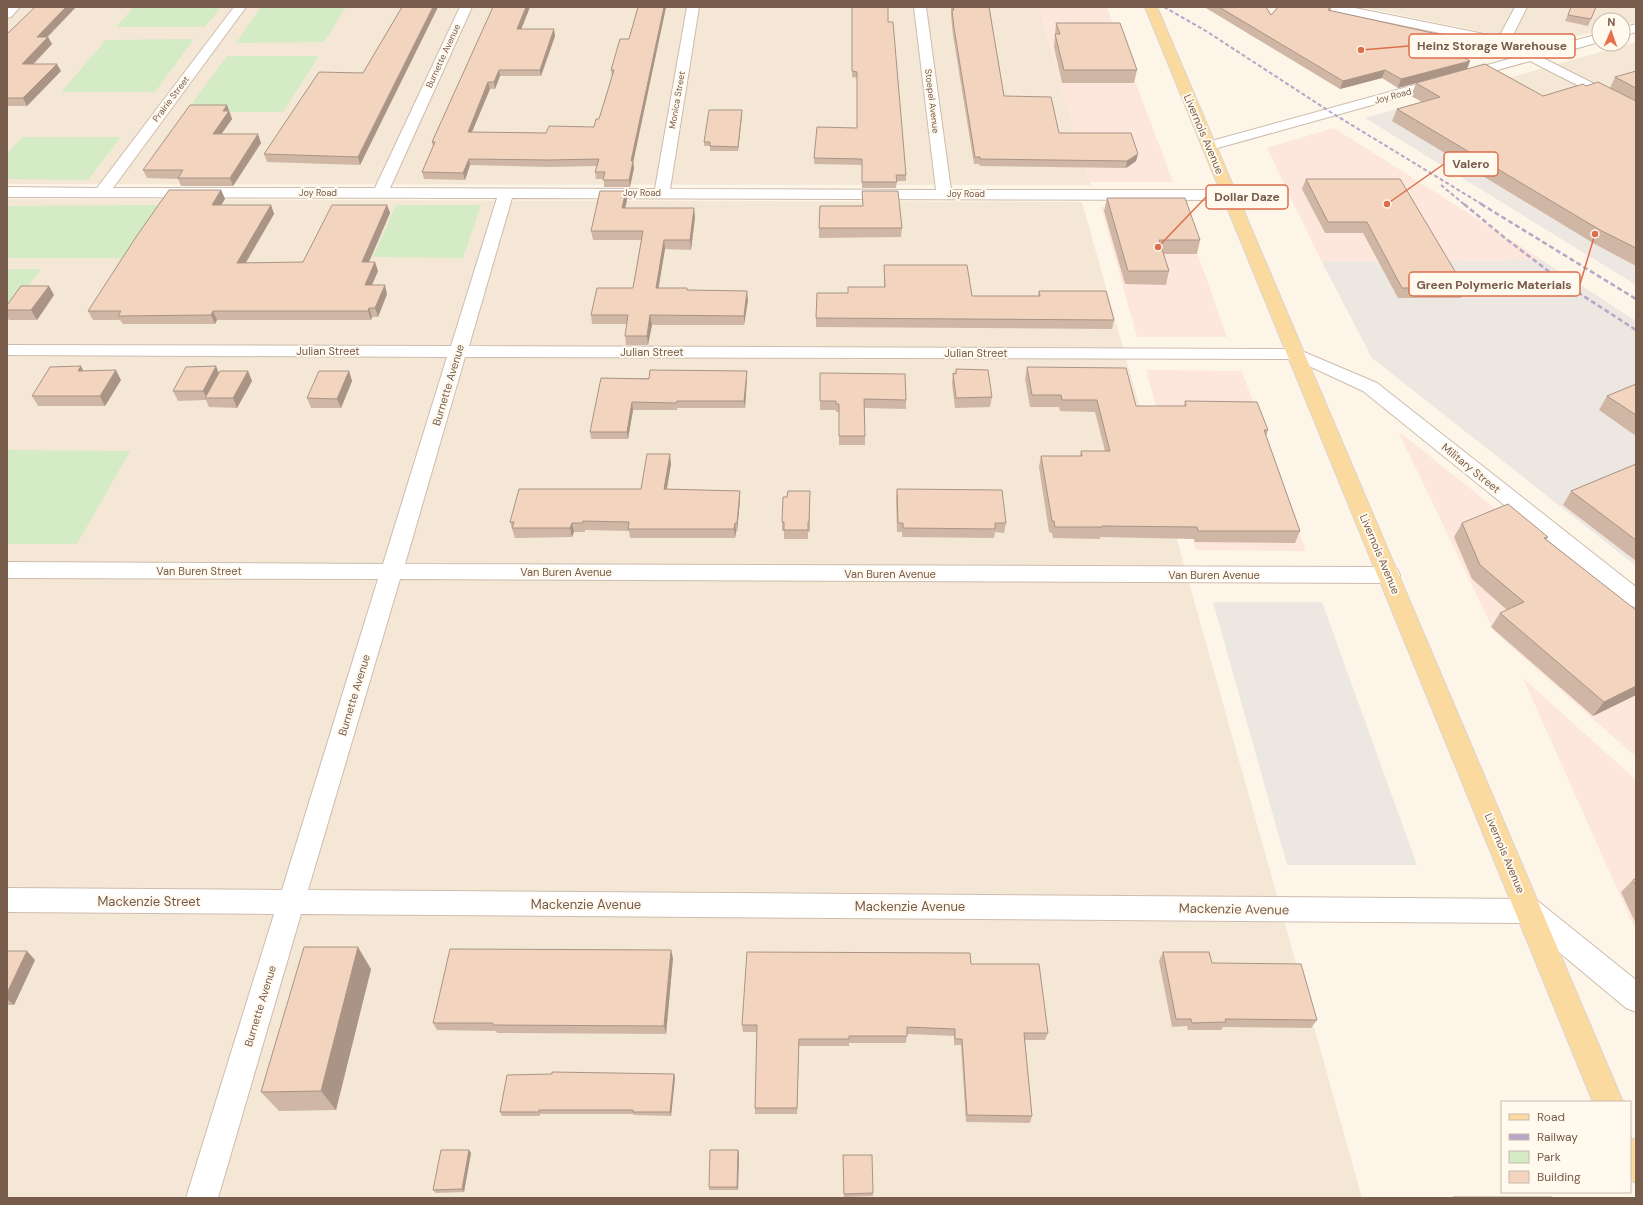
<svg xmlns="http://www.w3.org/2000/svg" width="1643" height="1205" viewBox="0 0 1643 1205" font-family="'DM Sans',sans-serif">
<style>
.residential{fill:#f4e7d6}
.commercial{fill:#fde6db}
.industrial{fill:#ede7e1}
.green{fill:#d4ebc5}
.lines{fill:none;stroke-linecap:round;stroke-linejoin:round}
.minor-casing{stroke:#cfbcad;stroke-width:2}
.major-casing{stroke:#dcd4d0;stroke-width:2}
.minor{fill:#fff;fill-rule:evenodd}
.major{fill:#fbdaa0;fill-rule:evenodd}
.rail-far1{stroke:#b8a5c7;stroke-width:2;stroke-dasharray:4 2.5;stroke-linecap:butt}
.rail{stroke:#b8a5c7;stroke-width:2.5;stroke-dasharray:5 3;stroke-linecap:butt}
.wall{fill:#d0b6a4}
.shaded-wall{fill:#a99486}
.building{fill:#f2d4bf;stroke:#a99486}
.labels{text-anchor:middle;dominant-baseline:central;stroke-width:4;stroke-linejoin:round;paint-order:stroke}
.far-street-label{font-size:9px;fill:#775b4b;stroke:#fff9ee}
.street-label{font-size:11px;fill:#775b4b;stroke:#fff9ee}
.near-street-label{font-size:13px;fill:#775b4b;stroke:#fff9ee}
.leader{fill:none;stroke:#dc6e4c;stroke-width:1.5}
.callout-dot{fill:#dc6e4c;stroke:#fff9ee;stroke-width:1.5}
.callout{fill:#fff9ee;stroke:#dc6e4c;stroke-width:1.5}
.callout-label{font-size:12px;text-anchor:middle;font-weight:bold;fill:#775b4b}
</style>
<rect width="100%" height="100%" fill="#fdf5e8"/>
<path class="residential" d="M7,7H1038L1091,185L7,184Z
M1361,7H1636V22L1623,25V20H1599V31L1540,44Z
M1636,42V183L1469,89Z
M7,199L1082,202L1362,1198H7Z"/>
<path class="commercial" d="M1038,7H1107L1173,182H1089Z
M1334,128L1542,260L1322,262L1267,148Z
M1101,207H1181L1227,337H1137Z
M1146,370L1242,371L1306,551L1196,550Z
M1398,431L1636,621V757L1494,631Z
M1523,678L1636,780V931Z"/>
<path class="industrial" d="M1469,89L1636,183V285L1365,118Z
M1542,260L1636,321V566L1372,358L1322,262Z
M1213,602H1322L1417,865H1287Z"/>
<path class="green" d="M134,7H221L205,27H116Z
M261,7H346L324,42L236,43Z
M194,39L155,92H61L106,40Z
M227,56H319L283,112H186Z
M22,137H121L88,180L7,179V154Z
M163,205L128,258H7V206Z
M396,205H481L463,258L373,257Z
M7,269H41L7,314Z
M7,450L130,451L77,544H7Z"/>
<g class="lines">
<defs>
<path id="minor" d="M7,7H20L11,17L7,18Z
M234,7H246L113,188H375L460,7H472L390,188L655,189L687,7H699L670,189L936,190L914,7H926L951,190H1230L1235,192L1238,195L1235,198L1230,200L512,198L469,346L1297,349L1377,383L1636,587V607L1628,605L1363,391L1294,359L465,357L405,564L1389,567L1397,569L1400,575L1397,581L1389,583L400,579L308,890L1529,899L1539,902L1636,980V1012L1626,1008L1524,923L301,914L218,1198H186L274,914L7,912V888L282,890L378,579L7,578V562L383,564L447,357L7,355V345L451,346L497,198L7,197V187L97,188Z
M1326,7H1350L1499,37L1515,7H1527L1510,41L1533,52L1599,34V42L1543,58L1636,105V115L1530,61L1214,149L1209,150L1204,149L1202,146L1204,143L1520,56L1499,45L1332,11L1328,10Z
M1636,24V32L1623,36V28Z"/>
<path id="major" d="M1145,7H1157L1623,1102H1593Z
M1630,1138L1636,1140V1183L1630,1180Z"/>
</defs>
<use href="#minor" class="minor-casing"/>
<use href="#major" class="major-casing"/>
<use href="#minor" class="minor"/>
<use href="#major" class="major"/>
<path class="rail-far1" d="M1164,7L1206,31L1332,113L1483,205
M1441,185L1465,205"/>
<path class="rail" d="M1464,204L1505,238L1568,286L1636,330
M1481,204L1636,299"/>
</g>
<path class="wall" d="M33,7H76L48,37L52,44L34,64L61,71L27,106H7V34L34,9Z
M400,7H438L360,165L267,162L264,154L363,73L401,9Z
M530,7L521,29L555,36L541,76H500L495,89H490L472,132L546,133L594,127L599,119L612,77L611,70L629,39L638,7H666L633,161L634,168L630,187H604V179H596L595,172L597,166L550,167L470,165L465,180L424,179L422,172L433,147L432,142Z
M852,7L888,22L906,175V181H897L896,188H862V165L814,164V158L857,128V78L852,77Z
M951,7H989L1004,96L1059,133L1138,154L1136,161L1126,168L980,166L979,164H974L953,35L951,16Z
M1206,7H1266L1271,15L1278,7H1332L1330,11L1451,37L1449,40L1465,49L1462,56L1470,61L1467,69L1398,88L1382,78L1340,89L1206,8Z
M1571,7H1596L1588,26L1565,21Z
M1056,23L1137,70L1134,83H1062L1054,47Z
M1636,71V266L1593,243L1392,121L1397,109L1422,102L1411,96L1416,83L1543,96L1586,86L1610,88L1615,77Z
M227,105L232,119L221,134L261,143L233,186H181L178,179L147,178L143,170Z
M742,114L738,151H710V146H704V142Z
M1306,179L1465,288L1461,298H1398L1363,233H1325L1302,189Z
M221,190L225,199L221,205H271L274,214L246,263L303,262L387,205L390,213L369,262H375L378,271L372,285L387,294L378,317H372L371,320H217L215,324H123L120,320H93L88,311Z
M626,191L627,200L625,208L695,217L691,250L665,249L658,288L688,290L748,300L744,325H652L648,345H626L625,336L627,324H592L591,315L633,288L641,240H593L591,231Z
M1107,198L1200,240L1197,254H1164L1169,271L1166,285L1125,284L1104,211Z
M819,228H902L901,237L819,238Z
M884,265L972,296H1038L1039,291L1114,320L1112,329L816,327V318L848,293L884,287Z
M54,295L37,320H9L7,317V305Z
M1027,367L1136,406H1184L1185,401L1268,430L1266,437L1300,531L1295,543L1195,542L1194,539L1100,537V539L1053,538L1052,533L1049,532L1039,467L1041,456H1080L1081,451H1105L1095,412L1060,411L1059,407H1030L1025,379Z
M956,369L992,397L990,407L955,408L952,383L953,373L955,374Z
M83,371L121,380L105,406H38L32,396Z
M248,371L252,381L237,408L209,407L206,400L178,401L173,391L219,373Z
M349,371L352,381L341,408H311L307,398Z
M820,373L906,400V409L865,408V445H839V412H836V410H820Z
M601,378H747L745,408H677V410H633L628,439H591L590,432Z
M1636,384V436L1599,410L1607,396Z
M671,464L667,489L740,491V500L737,532H736L735,538H630L629,531L585,530V532H574L572,537L515,538L510,522L641,489Z
M1636,464V561L1563,505L1571,491Z
M897,489L1006,523L1004,533L995,532L994,538L902,537V532H897L896,499Z
M810,491V532H808V539H784V531H782V522L787,497Z
M1462,523L1548,537L1546,540L1636,695L1593,716L1491,627L1500,613L1507,610L1472,579L1454,537Z
M1636,878V924L1621,892L1633,880Z
M7,951L35,960L14,1005H7Z
M1163,952L1212,963L1317,1020L1311,1028L1223,1027L1221,1030H1188L1187,1026L1172,1027L1159,961Z
M673,958L666,1034L497,1033L496,1031L437,1030L433,1023Z
M971,964L1048,1033L1045,1040H1025L1032,1116L1030,1123L966,1122L961,1045H954V1036L907,1034L906,1043H849V1046H799L797,1114H755V1108L757,1032H743L742,1025Z
M371,969L336,1110L279,1111L261,1092Z
M674,1074L675,1078L671,1116L634,1115L633,1114H540V1116H502L500,1112Z
M469,1150L471,1153L464,1192L436,1193L433,1190Z
M738,1150L739,1154L738,1190H709V1187Z
M843,1155L873,1193V1196L844,1197Z"/>
<path class="shaded-wall" d="M66,7H76L40,44L37,37Z
M433,7H438L360,165L358,157Z
M526,7H530L519,35L517,29Z
M664,7H666L632,168L631,161Z
M554,29L555,36L541,76L540,70Z
M48,37L52,44L26,71L22,64Z
M1465,49L1462,57L1454,52Z
M1470,61L1467,69L1398,88L1401,79Z
M57,64L61,71L27,106L23,98Z
M499,70L500,76L495,89L494,82Z
M1385,70L1382,78L1340,89L1343,81Z
M488,82L490,89L469,139L468,132Z
M227,105L232,119L216,142L213,134L223,111Z
M742,110V114L738,151V147Z
M258,134L261,143L233,186L230,178Z
M1138,154L1136,161L1126,168L1127,161Z
M469,159L470,165L465,180L463,173Z
M633,161L634,168L630,187L629,180Z
M221,190L225,199L216,213L212,205Z
M626,191L627,200L623,217L622,208Z
M271,205L274,214L240,272L237,263Z
M387,205L390,213L365,271L362,262Z
M694,208L695,217L691,250L690,240Z
M664,240L665,249L657,297L656,288Z
M375,262L378,271L368,294L365,285Z
M385,285L387,294L378,317L375,308Z
M49,286L54,295L37,320L31,310Z
M747,291L748,300L744,325V316Z
M369,308L372,317L371,320L368,311Z
M213,311L217,320L215,324L211,315Z
M650,315L652,325L648,345L647,336Z
M81,366L86,376L78,371Z
M216,366L220,376L207,398L203,391Z
M116,370L121,380L105,406L100,396Z
M248,371L252,381L237,408L233,398Z
M349,371L352,381L341,408L337,399Z
M747,371V378L745,408L744,401Z
M632,402L633,410L628,439L627,432Z
M670,454L671,464L665,499L664,489Z
M740,491V500L737,532V523Z
M572,523L574,532L572,537L570,528Z
M735,523L736,532L735,538L734,529Z
M1636,686V695L1593,716L1604,702Z
M358,947L371,969L336,1110L321,1091Z
M671,950L673,958L666,1034L664,1026Z
M27,951L35,960L14,1005L7,999V993Z
M799,1039V1046L797,1114V1108Z
M674,1074L675,1078L671,1116L670,1112Z
M469,1150L471,1153L464,1192L462,1189Z
M738,1150L739,1154L738,1190L737,1187Z"/>
<path class="building" d="M33,7H66L37,37H48L22,64H57L23,98H7V34L34,8Z
M402,7H433L358,157L264,154L319,72L363,73Z
M493,7H526L517,29H554L540,70H499L494,82H488L468,132L546,133L549,126L594,127L596,119H599L614,70H611L620,39H629L638,7H664L631,161H633L629,180H603L605,172H595L599,159L549,160L469,159L463,173L422,172L435,142H432Z
M852,7H888V22H893L906,175H896L897,182H862V159L814,158L817,127L857,128V72L852,71Z
M953,7H989L1004,96L1051,97L1059,133H1131L1138,154L1127,161L980,159V157H975L954,28L952,10H954Z
M1219,7H1266L1271,15L1278,7H1330L1328,10L1451,37L1449,40L1465,49L1454,52L1470,61L1401,79L1385,70L1343,81Z
M1571,7H1596L1591,19L1568,15Z
M1056,23H1120L1137,70H1064L1055,34H1060Z
M1485,64L1543,96L1583,84L1586,86L1598,82L1636,101V248L1600,230L1397,109L1440,97L1416,83Z
M1636,71V88L1615,77Z
M190,105H227L223,111H229L213,134H258L230,178H178L183,170H143Z
M709,110H742L738,147L710,146V142H704Z
M1306,179H1400L1465,288H1402L1367,222H1328Z
M169,190H221L212,205H271L237,263L303,262L332,205H387L362,262H375L365,285H385L375,308H369L368,311H213L211,315L118,316L121,311H88L136,237Z
M600,191H626L622,208H694L690,240H664L656,288H687V290L747,291L744,316L650,315L647,336H625L628,315H591L597,288H633L643,231H591Z
M862,191H898L902,228H819L820,206H863Z
M1107,198H1185L1200,240H1159L1169,271H1128Z
M884,265H967L972,296H1040L1039,291H1106L1114,320L816,318L817,293H848V287H885Z
M21,286H49L31,310H7V305Z
M81,366L78,371L116,370L100,396H32L50,367Z
M216,366L203,391H173L186,367Z
M1027,367L1126,368L1136,406H1186L1185,401L1257,402L1268,430H1264L1300,531H1198L1197,527L1102,526V527H1055L1054,521H1052L1041,456H1082L1081,451H1110L1097,400H1062L1061,395H1032Z
M956,369L988,370L992,397L956,398L953,373L956,374Z
M650,370L747,371L744,401H677L676,403L632,402L627,432H590L601,378L649,379Z
M220,371H248L233,398H205Z
M319,371H349L337,399L307,398Z
M820,373L905,374L906,400L864,399L865,436H839V404H836V401H820Z
M1636,384V415L1607,396Z
M647,454H670L664,489L740,491L737,523H735L734,529H628L629,522L583,521V523H572L570,528H512L514,522H510L519,489H641Z
M1636,464V540L1571,491Z
M897,489L1002,490L1006,523H995V529L903,528V523H898Z
M788,491H810L809,522H808V530H784V522H782L783,497H787Z
M1508,504L1548,537L1544,538L1636,610V686L1604,702L1500,613L1524,602L1480,565L1462,523Z
M1636,878V886L1633,880Z
M304,947H358L321,1091L261,1092Z
M450,949L671,950L664,1026L493,1025V1023H433Z
M7,951H27L7,993Z
M747,952L970,953L971,964H1039L1048,1033H1024L1032,1116L967,1115L962,1039H955V1029L907,1027V1036H849V1039H799L797,1108H755L757,1025H742Z
M1163,952H1209L1212,963L1301,964L1317,1020L1225,1019L1226,1022L1192,1023L1191,1019H1176Z
M552,1072L674,1074L670,1112H633V1110H539V1112H500L507,1075L552,1074Z
M441,1150H469L462,1189L433,1190Z
M710,1150H738L737,1187H709Z
M843,1155H872L873,1193L844,1194Z
M1453,1197H1552L1553,1198H1453Z"/>
<g class="labels">
<g class="far-street-label">
<text transform="translate(443 56) rotate(-65)">Burnette Avenue</text>
<text transform="translate(1393 96) rotate(-15)">Joy Road</text>
<text transform="translate(171 99) rotate(-53)">Prairie Street</text>
<text transform="translate(677 100) rotate(-80)">Monica Street</text>
<text transform="translate(932 101) rotate(83)">Stoepel Avenue</text>
<text x="318" y="193">Joy Road</text>
<text x="642" y="193">Joy Road</text>
<text x="966" y="194">Joy Road</text>
</g>
<g class="street-label">
<text transform="translate(1204 134) rotate(67)">Livernois Avenue</text>
<text x="328" y="351">Julian Street</text>
<text x="652" y="352">Julian Street</text>
<text x="976" y="353">Julian Street</text>
<text transform="translate(448 385) rotate(-73)">Burnette Avenue</text>
<text transform="translate(1471 468) rotate(39)">Military Street</text>
<text transform="translate(1380 554) rotate(67)">Livernois Avenue</text>
<text x="199" y="571">Van Buren Street</text>
<text x="566" y="572">Van Buren Avenue</text>
<text x="890" y="574">Van Buren Avenue</text>
<text x="1214" y="575">Van Buren Avenue</text>
<text transform="translate(354 695) rotate(-73)">Burnette Avenue</text>
<text transform="translate(1505 853) rotate(67)">Livernois Avenue</text>
<text transform="translate(260 1006) rotate(-73)">Burnette Avenue</text>
</g>
<g class="near-street-label">
<text x="149" y="901">Mackenzie Street</text>
<text x="586" y="904">Mackenzie Avenue</text>
<text x="910" y="906">Mackenzie Avenue</text>
<text transform="translate(1234 909) rotate(1)">Mackenzie Avenue</text>
</g>
</g>
<path class="leader" d="M1361 50L1409 46M1387 204L1444 164M1158 247L1206 197M1595 234L1580 284"/>
<g class="callout-dot">
<circle cx="1361" cy="50" r="4"/>
<circle cx="1387" cy="204" r="4"/>
<circle cx="1158" cy="247" r="4"/>
<circle cx="1595" cy="234" r="4"/>
</g>
<g class="callout">
<rect x="1409" y="34" width="166" height="24" rx="4"/>
<rect x="1444" y="152" width="54" height="24" rx="4"/>
<rect x="1206" y="185" width="82" height="24" rx="4"/>
<rect x="1409" y="272" width="171" height="24" rx="4"/>
</g>
<g class="callout-label">
<text x="1492" y="50">Heinz Storage Warehouse</text>
<text x="1471" y="168">Valero</text>
<text x="1247" y="201">Dollar Daze</text>
<text x="1494" y="289">Green Polymeric Materials</text>
</g>
<rect width="1643" height="1205" fill="none" stroke="#775b4b" stroke-width="16"/>
<rect x="1501" y="1101" width="130" height="92" fill="#fff9ee" stroke="#c9baad"/>
<rect x="1509" y="1114" width="20" height="6" fill="#fbdaa0" stroke="#c9baad"/>
<text x="1537" y="1121" font-size="12" fill="#775b4b">Road</text>
<rect x="1509" y="1134" width="20" height="6" fill="#b8a5c7" stroke="#c9baad"/>
<text x="1537" y="1141" font-size="12" fill="#775b4b">Railway</text>
<rect x="1509" y="1151" width="20" height="12" fill="#d4ebc5" stroke="#c9baad"/>
<text x="1537" y="1161" font-size="12" fill="#775b4b">Park</text>
<rect x="1509" y="1171" width="20" height="12" fill="#f2d4bf" stroke="#c9baad"/>
<text x="1537" y="1181" font-size="12" fill="#775b4b">Building</text>
<g transform="translate(1611 32) rotate(2)"><circle r="19" fill="#fff9ee" stroke="#c9baad"/>
<path d="M0-3L7 15L0 10L-7 15Z" fill="#e7704c"/>
<text y="-6" font-size="11" font-weight="bold" text-anchor="middle" fill="#775b4b">N</text>
</g>
</svg>
